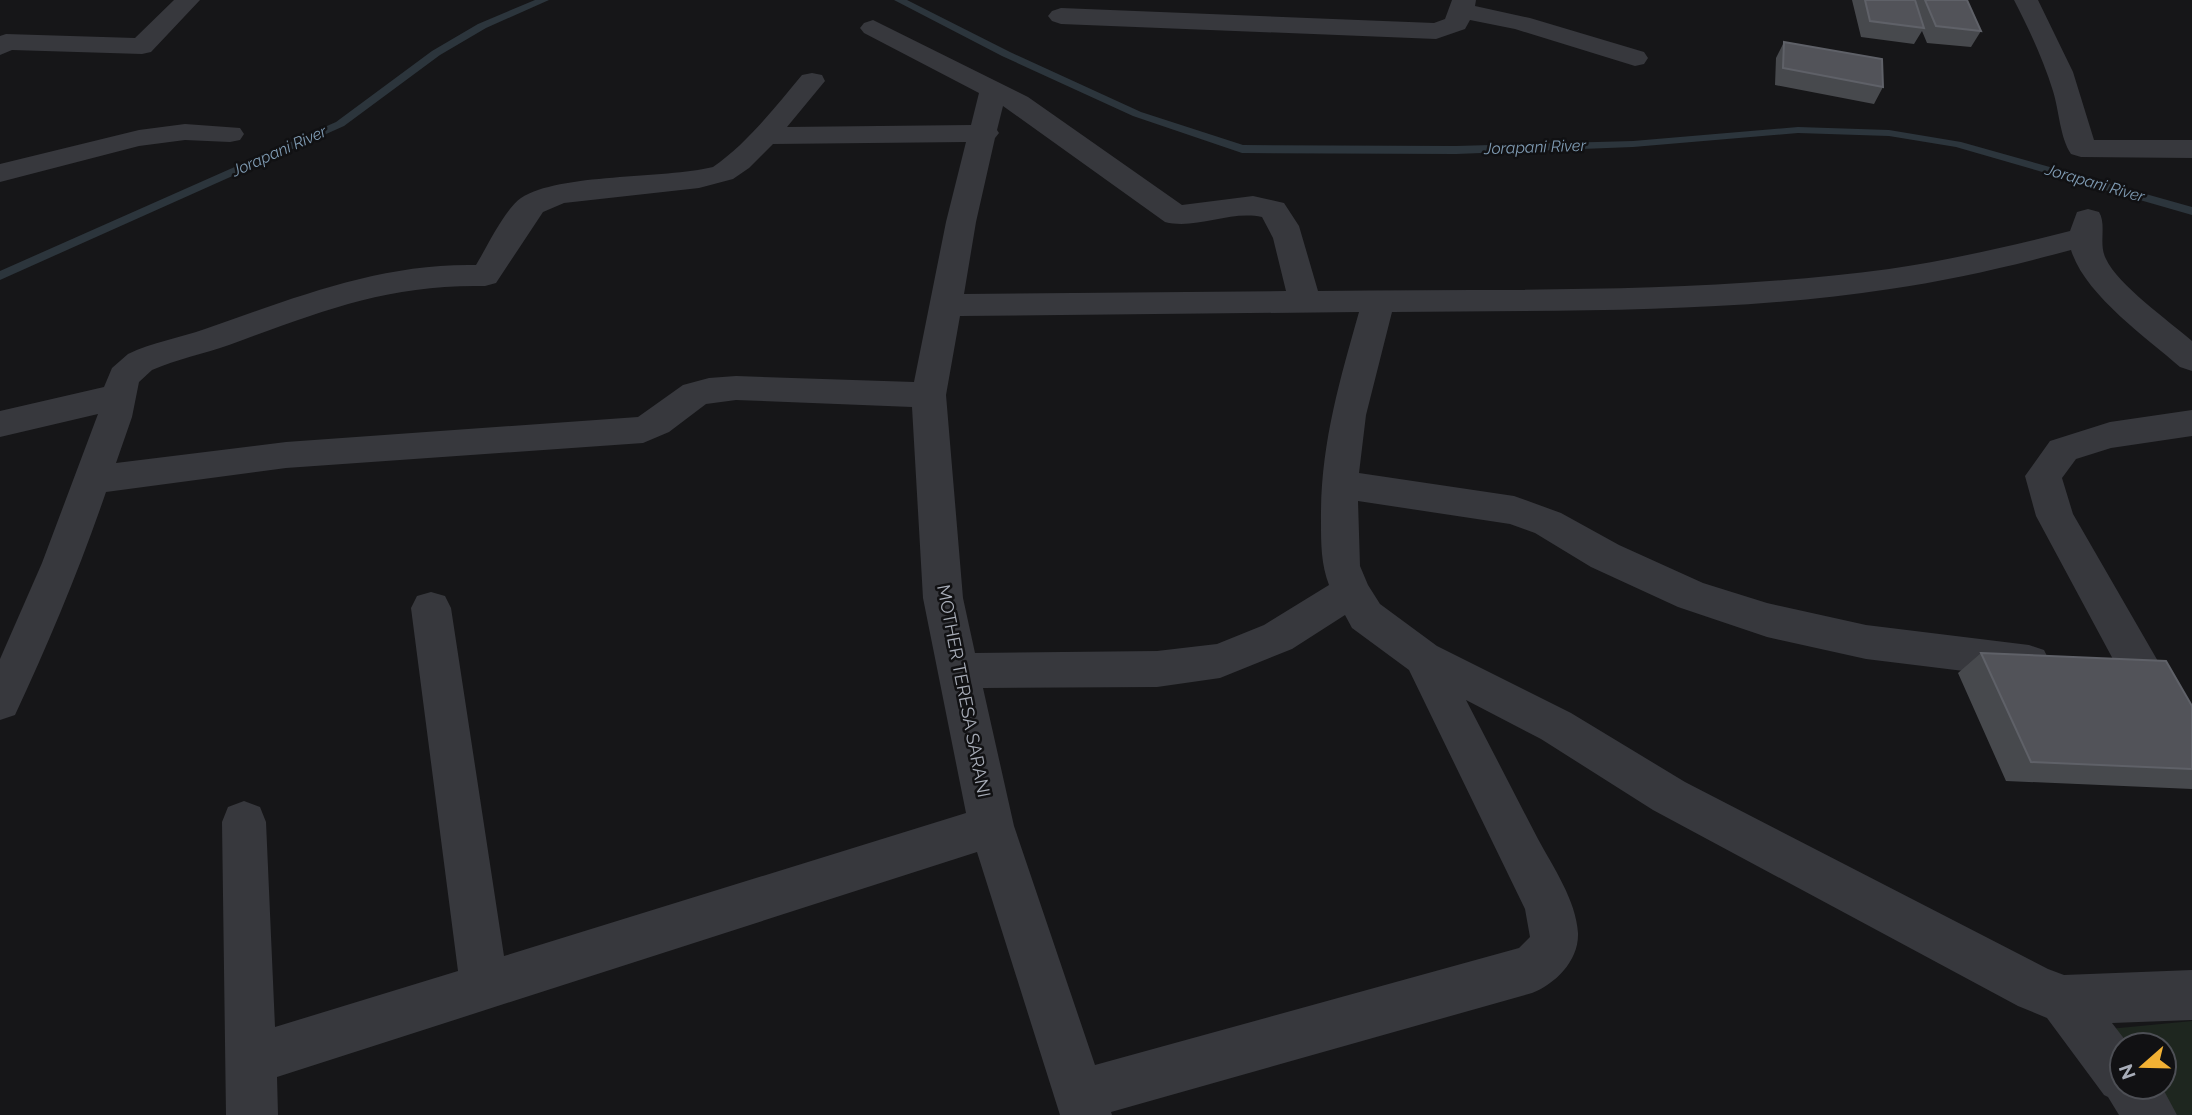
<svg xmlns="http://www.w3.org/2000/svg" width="2192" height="1115" viewBox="0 0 2192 1115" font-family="Raleway,sans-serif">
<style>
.green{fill:#1e261f}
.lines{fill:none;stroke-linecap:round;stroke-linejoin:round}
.stream{fill:#2c353c;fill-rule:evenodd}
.minor{fill:#37383d;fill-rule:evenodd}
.wall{fill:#47494d}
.building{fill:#525359;stroke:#5f6168;stroke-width:2}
.labels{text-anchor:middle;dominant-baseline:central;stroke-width:5;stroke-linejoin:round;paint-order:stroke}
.far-water-label{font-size:16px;font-style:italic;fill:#7f9bb3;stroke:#111113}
.street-label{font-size:18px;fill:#a8adb8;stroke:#111113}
</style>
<rect width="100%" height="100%" fill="#161618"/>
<path class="green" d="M2192,1021V1115H2177L2155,1087H2164V1045H2122L2109,1029Z"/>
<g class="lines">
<path class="stream" d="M535,0H549L486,28L440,55L344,126L0,280V271L336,122L432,51L478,24Z
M894,0H907L1010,52L1141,112L1243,145L1456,146L1633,141L1798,127L1889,130L1961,142L2192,207V215L1956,147L1889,136L1798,133L1633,147L1456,154L1242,153L1133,116L1002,56Z"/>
<path class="minor" d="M174,0H200L151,52L142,54L12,50L0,55V36L6,34L135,38Z
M1452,0H1476L1475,6L1530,18L1644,52L1648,58L1644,64L1635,66L1515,29L1470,20L1465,29L1436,39L1061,24L1052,21L1048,16L1052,11L1061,8L1434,23L1445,19Z
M2014,0H2038L2073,72L2094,140H2192V158L2081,157L2071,154C2060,138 2059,110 2053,91C2043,59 2029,29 2014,0Z
M873,20L1028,97L1182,205L1253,196L1284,203L1299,226L1318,291C1507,289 1701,294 1889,269C1950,260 2011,246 2070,231L2077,212L2088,209L2099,212C2107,225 2098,244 2106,259C2118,285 2169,321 2192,341V371L2180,367C2146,337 2085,295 2071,250C2012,266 1951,280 1890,289C1726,314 1557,310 1392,312L1366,415L1359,473L1514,496L1561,513L1619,545L1703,583L1767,603L1866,625L2029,645L2044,650L2050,662L2044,674L2029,679L1866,659L1767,637L1678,607L1591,567L1535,533L1510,524L1358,501L1360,566L1368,585L1380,604L1437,646L1571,713L1685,782L2048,969L2064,975L2192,970V1020L2112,1023L2129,1045H2122V1087H2162L2177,1115H2119L2108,1097L2104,1095L2047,1018L2018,1006L1653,810L1541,739L1466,700C1490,746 1514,793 1538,839C1553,867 1576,900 1578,933C1579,961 1555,984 1532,993L1111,1112L1112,1115H1060L977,852L277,1077L278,1115H226L222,822L228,807L244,801L260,807L266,822L275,1027L458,971L411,608L417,596L431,592L445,596L451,608L504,956L966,813L923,598L912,407L736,400L706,404L669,432L643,443L286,468L106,492C80,568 49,642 15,715L0,720V659L42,563L98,414L0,437V411L104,387L112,368L128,354C153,342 179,338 205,329C294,298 380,263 476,265C487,247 504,210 521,198C559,173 664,179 713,167C748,143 775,107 802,75L812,73L822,75L825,81L787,127L971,125L979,93L864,33L860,28L864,23ZM1003,106L1165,222C1196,230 1230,210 1262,217L1273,238L1286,291L964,294L976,222L995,138L999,133L997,130ZM966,142L946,222L914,382L736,376L709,378L683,385L638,417L286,442L116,463L132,417L139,382L152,370C177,359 203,354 229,345C319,312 387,284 485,286L496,283L543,212L564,203L699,188L733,179L749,168L773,144ZM1359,312C1339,383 1320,447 1321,522C1321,544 1321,564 1329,585L1264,625L1217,644L1157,651L975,653L963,598L946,395L960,316ZM1345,615L1352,628L1409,670L1525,909L1530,937L1519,948L1095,1065L1014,826L983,688L1157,687L1220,678L1292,649Z
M185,124L240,128L244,134L240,140L230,142L185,140L139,146L0,182V164L139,130Z
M2192,410V436L2111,448L2076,459L2062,478L2073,514L2159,663L2192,709V762L2177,757L2129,689L2036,516L2025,476L2050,441L2110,422Z"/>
</g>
<path class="wall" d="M1852,0H1967L1981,31L1971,47L1927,43L1922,31L1914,44L1861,37Z
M1784,42L1883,87L1874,104L1775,85L1776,58Z
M1981,653L2192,706V789L2006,781L1958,673Z"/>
<path class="building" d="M1865,0H1915L1924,28L1870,21Z
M1925,0H1967L1981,31L1936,26Z
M1784,42L1882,59L1883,87L1783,68Z
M1981,653L2166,661L2192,706V769L2031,762Z"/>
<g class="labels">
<g class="far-water-label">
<text transform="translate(1535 147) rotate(-2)">Jorapani River</text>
<text transform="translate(279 151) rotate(-24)">Jorapani River</text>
<text transform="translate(2095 183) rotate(16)">Jorapani River</text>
</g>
<g class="street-label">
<text transform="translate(964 691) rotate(79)">MOTHER TERESA SARANI</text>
</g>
</g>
<g transform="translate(2143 1066) rotate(250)"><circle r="33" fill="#111113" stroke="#4d4f55" stroke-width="2"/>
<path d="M0-5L12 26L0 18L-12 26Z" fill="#f2b134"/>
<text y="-10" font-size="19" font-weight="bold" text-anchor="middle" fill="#a8adb8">N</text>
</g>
</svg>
